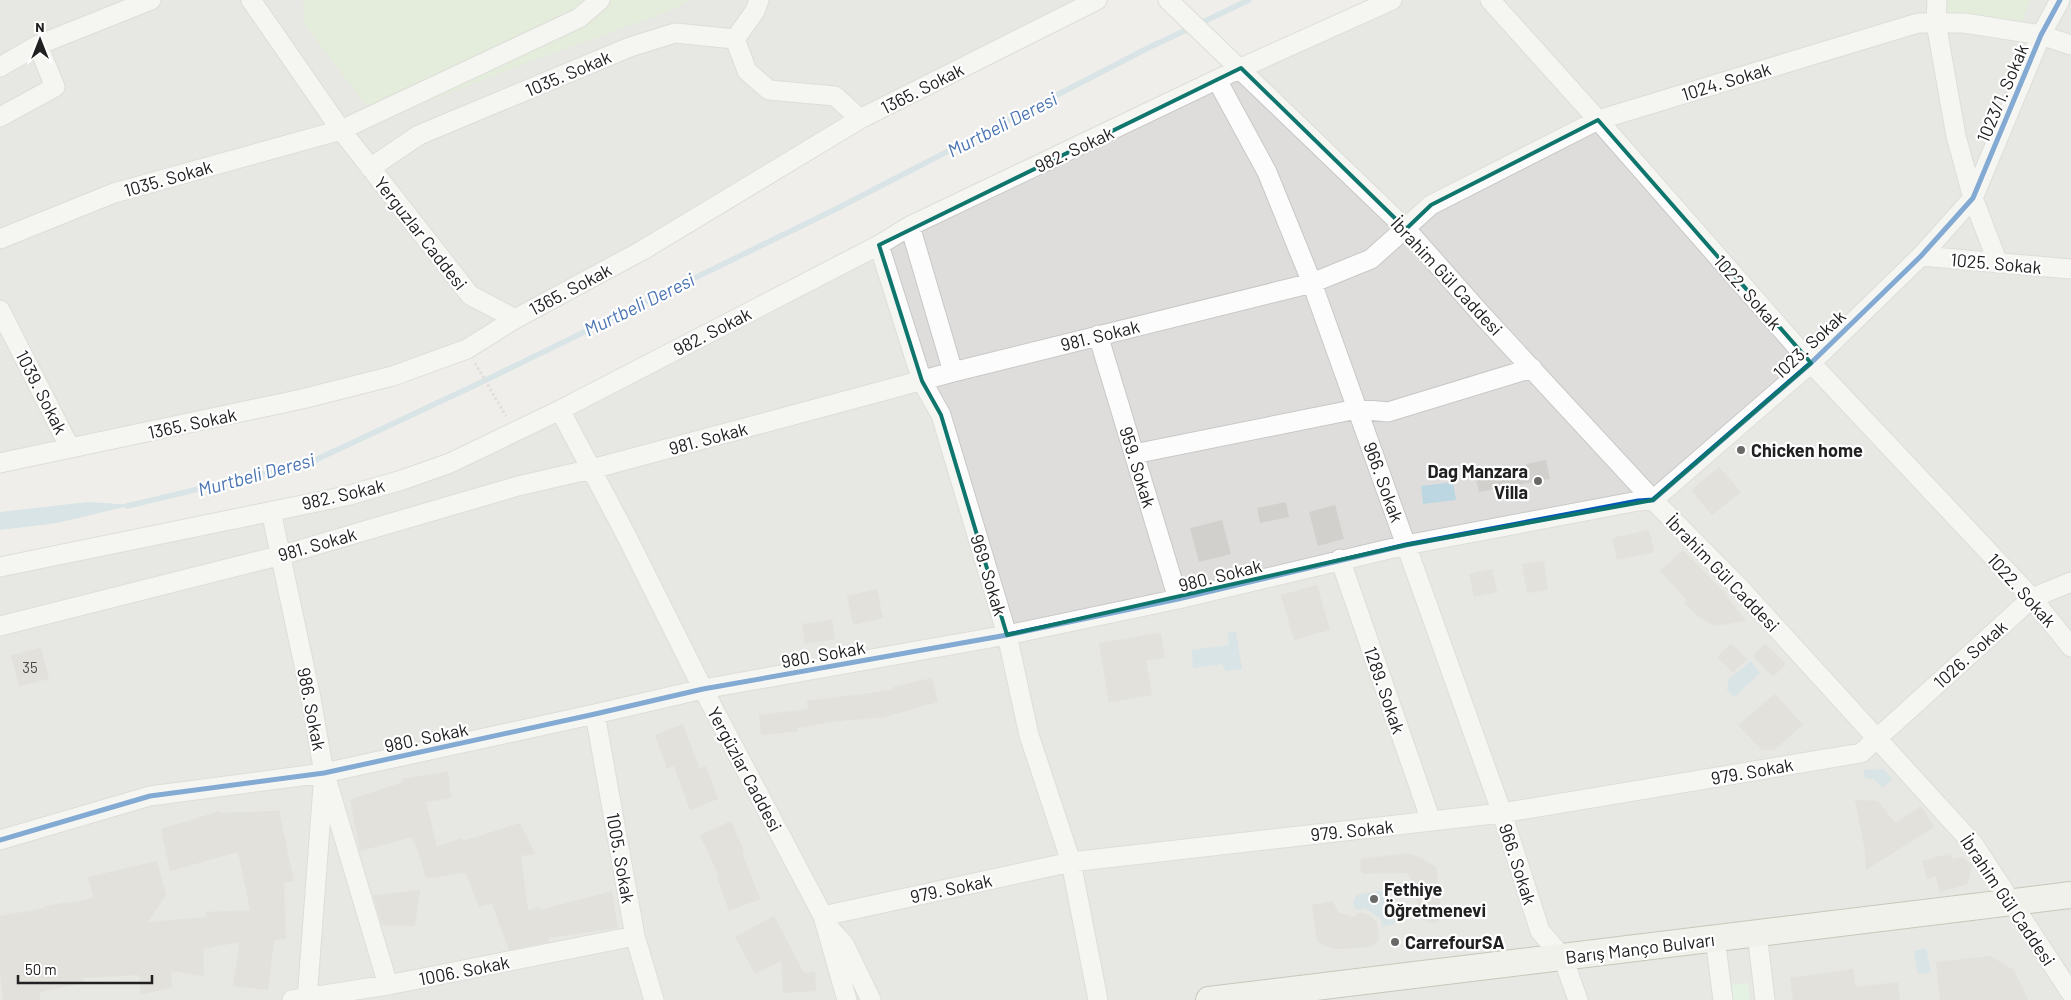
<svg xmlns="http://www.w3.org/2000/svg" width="2071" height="1000" viewBox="0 0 2071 1000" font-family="Barlow,sans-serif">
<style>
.residential{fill:#dedddb}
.grass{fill:#d8ecc9}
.park{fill:#d8f5db}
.water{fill:#bdd7e2}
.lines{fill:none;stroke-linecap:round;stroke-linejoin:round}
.stream{stroke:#bdd7e2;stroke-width:5.5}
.building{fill:#d2d0cd}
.street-casing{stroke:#c8c8c6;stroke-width:21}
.secondary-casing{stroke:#969a81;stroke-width:28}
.path{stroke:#d8cbc8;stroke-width:3;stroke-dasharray:2.5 2.5;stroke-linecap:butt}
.street{stroke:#fdfcfc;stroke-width:19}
.secondary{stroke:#f3f4ed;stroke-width:26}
.cycleway-casing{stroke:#fff;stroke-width:8}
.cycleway{stroke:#0057b8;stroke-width:5}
.marked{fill:none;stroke:#0f766e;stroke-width:4;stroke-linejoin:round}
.poi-dot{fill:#696967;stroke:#fff;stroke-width:2}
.labels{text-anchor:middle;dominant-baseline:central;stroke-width:4.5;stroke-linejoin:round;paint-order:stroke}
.number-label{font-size:15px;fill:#4d4d4c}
.street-label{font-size:18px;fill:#212121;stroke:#fff}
.poi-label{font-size:18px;font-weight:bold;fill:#212121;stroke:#fff;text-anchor:start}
.water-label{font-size:19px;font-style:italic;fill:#4b75b3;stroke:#fff}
</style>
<rect width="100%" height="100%" fill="#efeeea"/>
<path class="residential" d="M0,0H1097L860,119L467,349L0,463Z
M1392,0H2071V1000H0V567L402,480L879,245Z"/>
<path class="grass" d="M303,0H692L667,12L526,63L413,107L369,109L305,25Z
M1945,0H2031L2021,23L1970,14H1944Z"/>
<path class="park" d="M1748,983L1750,1000H1733L1731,985Z"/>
<path class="water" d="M1453,482L1456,500L1423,504L1421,486Z
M88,502L133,505L57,523L0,530V512Z
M1236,632L1242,669L1226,671L1222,664L1193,668L1192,650L1229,645L1228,633Z
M1751,661L1760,673L1734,697L1727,690L1729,679Z
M1884,769L1892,779L1883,788L1874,779L1865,778L1864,770Z
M1379,891L1388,892L1391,896L1395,924L1382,927L1381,919L1365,908L1357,910L1354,907L1353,901L1357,895Z
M1926,948L1931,972L1918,974L1914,951Z"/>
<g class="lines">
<path class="stream" d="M127,506L309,463L484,381L836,209L1148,48L1249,0"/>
</g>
<path class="building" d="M1546,460L1550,479L1479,492L1475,476L1526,467V464Z
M1719,467L1741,492L1712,515L1691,490Z
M1286,502L1289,517L1260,523L1257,508Z
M1335,505L1344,539L1318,546L1309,512Z
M1222,520L1231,554L1199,562L1190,528Z
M1649,530L1654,552L1617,560L1612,538Z
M1683,550L1722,590L1746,621L1714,626L1699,617L1684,603L1687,600L1660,571Z
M1544,561L1548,590L1527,593L1522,564Z
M1492,569L1497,592L1474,597L1469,574Z
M1317,585L1330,630L1294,640L1281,595Z
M877,589L883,618L853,625L847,596Z
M832,619L835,639L805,644L802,624Z
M1161,633L1165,658L1146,661L1152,695L1109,702L1099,643Z
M1731,643L1747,659L1733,673L1717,657Z
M1765,643L1786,664L1773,677L1753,656Z
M41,648L49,679L19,686L11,655Z
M932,678L938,702L884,717L853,720V719L797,728L798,731L761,735L759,715L808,709L807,701L894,690L893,687Z
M1775,694L1803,725L1774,750H1762L1738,725Z
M683,724L699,768L706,766L718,799L690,810L674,766L667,768L655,735Z
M448,771L451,798L426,802L437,847L462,838L463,841L520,823L535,854L521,856L528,910L540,907V910L612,891L618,928L548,938L549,942L509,950L492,904L479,907L466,873L426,878L416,844L414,845L412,837L360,851L350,800L403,782L402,779Z
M1855,800L1878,801L1895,823L1921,806L1934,827L1866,870L1865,851Z
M220,811V813L279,811L294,881L284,883L286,939L274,940L268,990L233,986L240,942L203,949L204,976L171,971L172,988L141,994L139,975L83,978L84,983L40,992V1000H3L0,970V916L45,908V906L94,898L88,877L157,861L166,895L148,922L207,917L206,912L250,910L238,852L170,871L161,829Z
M731,821L744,851L742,852L760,899L729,911L717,877L719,876L700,835Z
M1408,853L1419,857L1436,867L1441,914L1438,922L1431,923L1425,920L1417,904L1413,882L1407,873L1363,874L1360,869L1361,859Z
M1951,853L1952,859L1962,857L1972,865L1968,884L1940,892L1936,876L1927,879L1922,861Z
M420,890L415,926L382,925L373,895Z
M1333,901L1338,912L1353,917L1360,912L1371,916L1377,922L1379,940L1371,947L1337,949L1325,946L1317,941L1312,905Z
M774,916L804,973L815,972L816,991L783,993L781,961L755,974L735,937Z
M1990,956L2014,970L2028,1000H1940L1936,962Z
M1853,969L1856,987L1898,982L1900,1000H1793L1790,978Z"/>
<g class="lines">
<defs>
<path id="street" d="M251,0L341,130L470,295L515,319
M1168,0L1406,229L1482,315L1653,500L1739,587L1974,845L2071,993
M1490,0L1598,120L1811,363L2032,598L2071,647
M1937,0L1936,23L1956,136L1973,198L1998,263
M735,39L747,71L769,90L835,96L860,119
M0,67L38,45
M1217,80L1267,172L1312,283L1502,813L1540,931L1563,958L1578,1000
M0,117L55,87L38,45L151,0
M370,168L419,135L630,47L675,33L735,39L755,11L759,0
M910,226L953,372
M0,239L114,193L341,130L579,18L600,0
M879,245L922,381L941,415L1007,635L1029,735L1071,862L1098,1000
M1921,256L2071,269
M0,310L70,448
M1098,335L1178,599
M560,410L625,533L703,689L823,916L847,1000
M1134,454L1357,409L1388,412L1532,368
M0,463L302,399L393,376L467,349L515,319L643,250L860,119L1097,0
M271,511L311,698L324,773L307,1000
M1340,559L1431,821
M0,567L346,496L402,480L450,463L560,410L879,245L910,226L1241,68L1392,0
M0,626L282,555L518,486L592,469L953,372L1312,283L1371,259L1431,205L1598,120L1918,23H1964L2041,35L2071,45
M595,714L635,936L654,1000
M327,781L388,985
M0,840L150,796L324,773L595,714L703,689L1007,635L1178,599L1406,545L1638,501L1653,500L1811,363L1921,256L1973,198L2041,35L2060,0
M823,916L1071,862L1502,813L1861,753L2032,598L2071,582
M831,930L844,944L871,1000
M1757,933L1765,1000
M1715,938L1723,1000
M292,1000L388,985L635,936"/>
<path id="secondary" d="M1209,1000L2071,895"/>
</defs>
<use href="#street" class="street-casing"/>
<use href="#secondary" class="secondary-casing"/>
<path class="path" d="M475,363L506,416"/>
<use href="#street" class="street"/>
<use href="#secondary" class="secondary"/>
<defs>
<path id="cycleway" d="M0,840L150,796L324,773L595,714L703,689L1007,635L1178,599L1406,545L1638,501L1653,500L1811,363L1921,256L1973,198L2041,35L2060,0"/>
</defs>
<use href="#cycleway" class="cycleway-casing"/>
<use href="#cycleway" class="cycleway"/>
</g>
<path d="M0 0H2071V1000H0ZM1241,68L1406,229L1431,205L1598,120L1811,363L1653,500L1406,545L1007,635L941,415L922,381L879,245Z" fill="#efeeea" fill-opacity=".55" fill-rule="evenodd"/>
<path class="marked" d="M1241,68L1406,229L1431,205L1598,120L1811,363L1653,500L1406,545L1007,635L941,415L922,381L879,245Z"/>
<g class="poi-dot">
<circle cx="1741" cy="450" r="5"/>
<circle cx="1538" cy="481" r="5"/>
<circle cx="1374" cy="899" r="5"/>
<circle cx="1395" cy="942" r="5"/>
</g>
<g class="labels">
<g class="number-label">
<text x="30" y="667">35</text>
</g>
<g class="street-label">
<text transform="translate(568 73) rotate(-23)">1035. Sokak</text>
<text transform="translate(1726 81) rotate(-17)">1024. Sokak</text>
<text transform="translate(922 88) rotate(-27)">1365. Sokak</text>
<text transform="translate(2002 93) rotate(-67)">1023/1. Sokak</text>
<text transform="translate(1074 149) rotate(-25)">982. Sokak</text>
<text transform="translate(168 178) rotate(-16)">1035. Sokak</text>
<text transform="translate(421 233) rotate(52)">Yerguzlar Caddesi</text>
<text transform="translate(1996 263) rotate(5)">1025. Sokak</text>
<text transform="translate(1447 276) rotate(47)">İbrahim Gül Caddesi</text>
<text transform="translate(570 289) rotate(-28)">1365. Sokak</text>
<text transform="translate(1748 292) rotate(49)">1022. Sokak</text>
<text transform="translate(712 331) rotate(-27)">982. Sokak</text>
<text transform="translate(1100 335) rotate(-14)">981. Sokak</text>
<text transform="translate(1809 344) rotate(-43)">1023. Sokak</text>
<text transform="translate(42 392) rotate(63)">1039. Sokak</text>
<text transform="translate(192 423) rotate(-12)">1365. Sokak</text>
<text transform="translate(708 438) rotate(-15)">981. Sokak</text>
<text transform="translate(1138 467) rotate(73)">959. Sokak</text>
<text transform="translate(1384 482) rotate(70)">966. Sokak</text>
<text transform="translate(343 494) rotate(-13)">982. Sokak</text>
<text transform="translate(317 544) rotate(-16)">981. Sokak</text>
<text transform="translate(1723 573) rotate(46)">İbrahim Gül Caddesi</text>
<text transform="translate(989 575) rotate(73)">969. Sokak</text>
<text transform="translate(1220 575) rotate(-14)">980. Sokak</text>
<text transform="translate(2022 590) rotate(48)">1022. Sokak</text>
<text transform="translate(823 654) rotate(-10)">980. Sokak</text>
<text transform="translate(1970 654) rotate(-42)">1026. Sokak</text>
<text transform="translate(1385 690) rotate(71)">1289. Sokak</text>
<text transform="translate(312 709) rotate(79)">986. Sokak</text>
<text transform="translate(426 737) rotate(-12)">980. Sokak</text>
<text transform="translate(745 769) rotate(62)">Yergüzlar Caddesi</text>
<text transform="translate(1752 771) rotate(-10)">979. Sokak</text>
<text transform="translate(1352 830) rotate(-6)">979. Sokak</text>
<text transform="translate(621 858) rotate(80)">1005. Sokak</text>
<text transform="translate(1518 864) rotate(72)">966. Sokak</text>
<text transform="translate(951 888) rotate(-12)">979. Sokak</text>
<text transform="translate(2008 900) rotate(56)">İbrahim Gül Caddesi</text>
<text transform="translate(1640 948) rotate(-7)">Barış Manço Bulvarı</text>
<text transform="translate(464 970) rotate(-11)">1006. Sokak</text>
</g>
<g class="poi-label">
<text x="1751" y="450">Chicken home</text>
<text x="1528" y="471" text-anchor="end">Dag Manzara<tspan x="1528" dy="21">Villa</tspan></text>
<text x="1384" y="889">Fethiye<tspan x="1384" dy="21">Öğretmenevi</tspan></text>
<text x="1405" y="942">CarrefourSA</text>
</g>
<g class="water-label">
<text transform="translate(1002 124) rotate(-27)">Murtbeli Deresi</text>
<text transform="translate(639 304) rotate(-26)">Murtbeli Deresi</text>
<text transform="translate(256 474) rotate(-15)">Murtbeli Deresi</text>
</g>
</g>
<g transform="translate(40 40)" stroke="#ffffff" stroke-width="4" paint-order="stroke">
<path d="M0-4L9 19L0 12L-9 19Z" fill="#212121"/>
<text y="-8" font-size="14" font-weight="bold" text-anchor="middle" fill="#212121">N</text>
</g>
<path d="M18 975v8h134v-8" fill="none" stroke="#212121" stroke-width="2.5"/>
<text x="25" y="975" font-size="15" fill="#212121" stroke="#ffffff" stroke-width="4" paint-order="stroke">50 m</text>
</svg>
